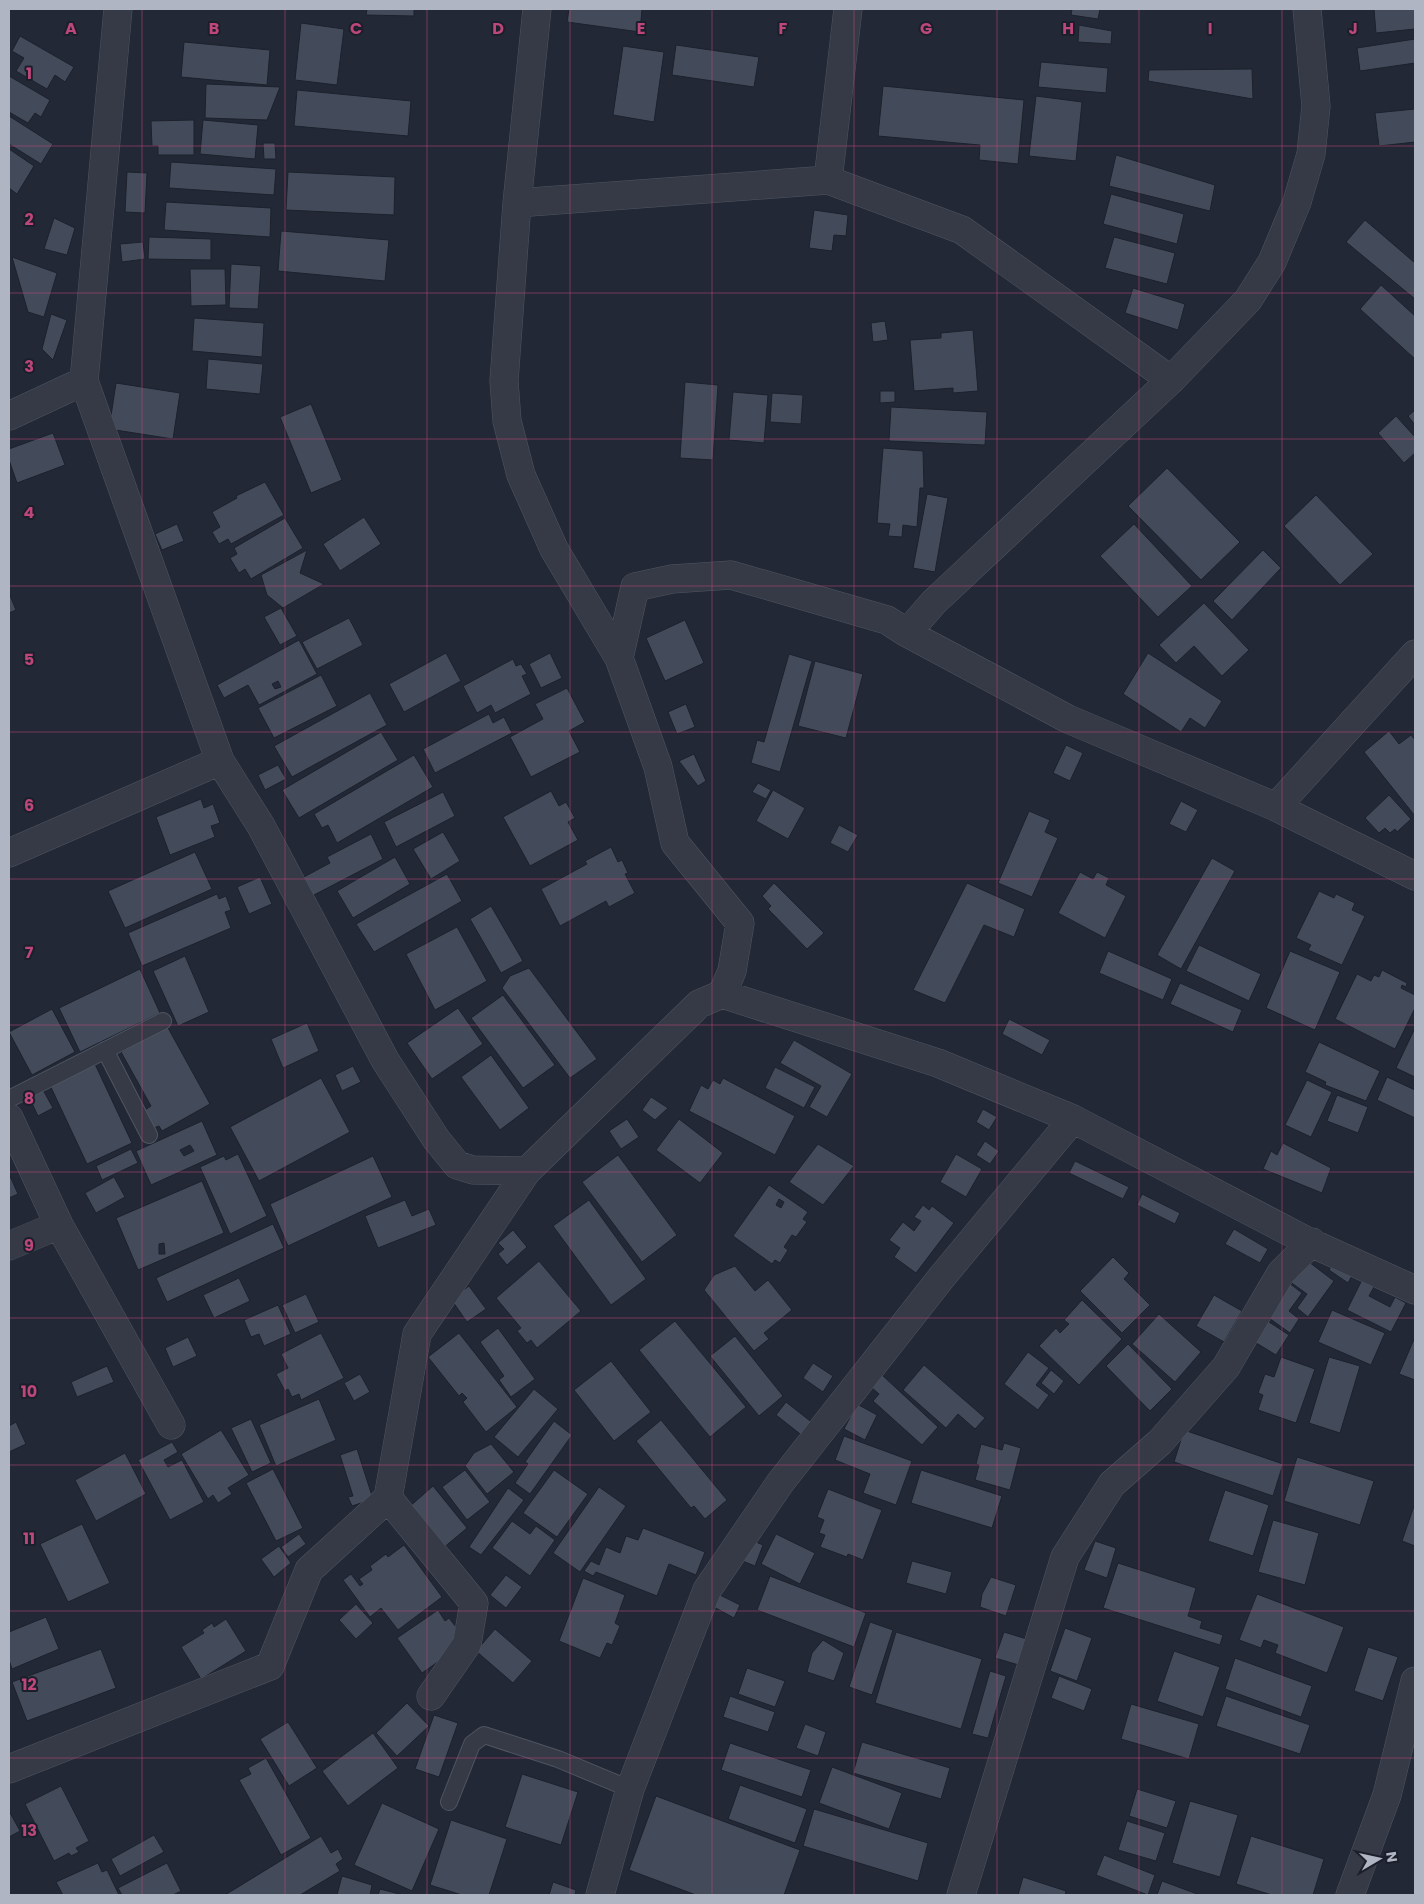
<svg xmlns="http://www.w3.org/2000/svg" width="1424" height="1904" viewBox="0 0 1424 1904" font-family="Poppins,sans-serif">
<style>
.building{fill:#434b5a;stroke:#1d212d;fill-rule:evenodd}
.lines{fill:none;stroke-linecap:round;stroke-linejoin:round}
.lane-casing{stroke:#505561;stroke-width:18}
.street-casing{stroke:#505561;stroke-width:29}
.lane{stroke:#353a46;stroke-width:16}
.street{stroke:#353a46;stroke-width:28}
.grid{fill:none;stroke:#bd477a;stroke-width:1;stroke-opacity:0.55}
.grid-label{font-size:16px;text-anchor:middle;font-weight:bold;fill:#bd477a;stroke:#1b1f2b;stroke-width:4;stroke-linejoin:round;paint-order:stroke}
</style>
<rect width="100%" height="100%" fill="#222836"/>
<path class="building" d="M367,9H414V16L366,15Z
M569,9H642L640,32L567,22Z
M1072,9H1100L1098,19L1071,15Z
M1374,9H1415V29L1376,33Z
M301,23L344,29L337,85L295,80Z
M1079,25L1112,31L1111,44L1078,42Z
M20,36L74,67L65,82L55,75L47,89L16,71L24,58L12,51Z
M1415,39V63L1360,71L1357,48Z
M184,42L270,50L267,85L181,77Z
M676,45L759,57L754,87L672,75Z
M623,46L664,52L654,122L613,115Z
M1041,62L1108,68L1106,93L1038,87Z
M1252,69L1253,99L1148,81L1149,70Z
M9,76L50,100L41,117L35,113L28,123L9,112Z
M206,84L280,87L267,120L205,118Z
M883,86L1024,100L1018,164L979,160L980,145L878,136Z
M297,90L411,101L408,136L294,126Z
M1036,96L1082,102L1076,161L1029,156Z
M1415,109V142L1379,146L1375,113Z
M9,116L53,144L41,164L9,144Z
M194,120V155H158V146H152L151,121Z
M203,120L258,125L255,159L200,154Z
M263,143H275L276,159H264Z
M9,149L34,166L17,194L9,188Z
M1116,155L1215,185L1210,211L1109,186Z
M171,162L276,169L274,195L169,188Z
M127,172L147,173L145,213L125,212Z
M288,172L395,177L394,215L286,210Z
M1111,194L1184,214L1177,244L1103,224Z
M166,202L271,208L270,237L164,230Z
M814,210L848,215L846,236L834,235L832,251L809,248Z
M54,218L75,228L67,255L44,249Z
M1365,220L1415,263V299L1346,242Z
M281,231L389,240L385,281L278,271Z
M149,237L211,239V260L148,259Z
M1114,237L1175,253L1167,284L1105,268Z
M143,242L145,259L122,262L120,244Z
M12,257L57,273L44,317L28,312Z
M231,264L261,266L258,309L229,308Z
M190,269H225L226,305L191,306Z
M1381,285L1415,316V359L1360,309Z
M1133,288L1185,304L1178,330L1125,313Z
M51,314L67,320L53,360L42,349Z
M194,318L264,323L262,357L192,351Z
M885,321L888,340L873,342L871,323Z
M973,330L978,391L953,393V388L914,391L910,340L941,338V333Z
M208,359L263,364L260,394L206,389Z
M685,382L718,385L713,460L680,458Z
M116,383L180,393L173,439L109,429Z
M880,391H895V402L880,403Z
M733,392L768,395L764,443L729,440Z
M772,393L803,395L801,424L770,422Z
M311,404L342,480L311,493L280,417Z
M891,407L987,412L985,445L889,441Z
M1415,410V425L1408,416Z
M1396,416L1415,437V453L1404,463L1378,433Z
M53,433L65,465L17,483L9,460V449Z
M883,448L923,451L924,488H920L917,527L903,525L902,537L888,536L890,524L877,523Z
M1167,468L1240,542L1201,580L1128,506Z
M265,482L284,515L231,544L228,539L219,544L212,532L220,527L212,512L237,498L236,496Z
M927,494L948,498L935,572L913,568Z
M1316,495L1373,554L1340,585L1284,526Z
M364,517L381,544L340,571L323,544Z
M285,518L303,548L251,579L245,569L239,573L230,558L237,554L234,548Z
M177,524L184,541L162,550L155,534Z
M1134,524L1192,586L1158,617L1100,556Z
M307,550L300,573L324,584L283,608L267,595L261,575Z
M1263,550L1281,568L1232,620L1213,601Z
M9,593L16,610L9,613Z
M1204,603L1249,650L1222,676L1194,646L1176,663L1159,645Z
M281,608L297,636L280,645L264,617Z
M349,618L363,645L317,669L302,642Z
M685,620L704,663L665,681L646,638Z
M299,640L317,674L259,705L248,685L224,698L217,685ZM278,681L281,687L275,689L272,684Z
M446,653L461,681L404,712L389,684Z
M550,653L562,678L541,688L529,664Z
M1148,653L1222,701L1205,728L1190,718L1181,732L1123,694Z
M789,654L812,661L780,772L751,763L757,740L764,742Z
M513,659L516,666L521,664L527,674L522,676L531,694L495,713L491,705L477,713L463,686Z
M815,661L863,674L846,738L798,726Z
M321,675L337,706L274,738L258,708Z
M567,688L585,722L569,731L580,752L531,777L510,737L543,719L535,704Z
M370,693L387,725L292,777L274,746Z
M686,704L695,727L677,734L668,712Z
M489,714L493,723L504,717L512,733L435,773L423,749Z
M1389,731L1399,744L1411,735L1415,740V816L1364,752Z
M381,732L398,760L299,818L282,790Z
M1066,745L1083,753L1070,781L1053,773Z
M694,754L706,781L698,786L679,761Z
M414,755L433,787L337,843L328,825L322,828L314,814Z
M278,765L286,779L265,790L258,775Z
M758,783L771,790L766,799L752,792Z
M773,790L805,808L788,839L756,821Z
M551,791L559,806L566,802L575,818L568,822L578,840L530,866L503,817Z
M443,792L455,816L396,847L384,822Z
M1389,795L1411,819L1397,832L1395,829L1390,833L1385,828L1379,833L1365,818Z
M201,799L204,808L213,804L220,823L211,826L215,837L170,855L156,817Z
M1181,801L1198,810L1186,832L1169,824Z
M1029,811L1050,820L1045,832L1058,838L1032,897L998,883Z
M839,825L858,835L848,852L830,843Z
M443,832L460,861L431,879L413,849Z
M371,834L383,859L312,896L302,878L330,863L327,857Z
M611,847L618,862L622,860L628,873L625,874L635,893L609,907L606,901L560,926L541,889L587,864L585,861Z
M195,852L212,889L125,928L108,891Z
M395,857L410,884L353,918L337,891Z
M1212,858L1235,871L1181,969L1157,955Z
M1080,872L1093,879L1097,872L1109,878L1106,885L1126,896L1105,938L1058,913Z
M447,874L462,901L374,952L356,924Z
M260,877L272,904L249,914L237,887Z
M774,883L824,933L807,949L768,909L771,906L762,896Z
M967,883L1025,909L1014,937L984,925L945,1003L913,990Z
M1319,891L1334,898L1336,894L1355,903L1352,910L1365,916L1342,965L1308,950L1311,945L1296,938Z
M217,894L219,899L226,896L231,910L225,912L231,928L142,966L128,933Z
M491,906L523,961L501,973L470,919Z
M457,927L487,981L435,1010L406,954Z
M1199,945L1261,974L1249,1001L1186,971Z
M1108,951L1172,979L1163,1000L1099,973Z
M1290,951L1340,972L1315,1030L1266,1008Z
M185,956L209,1012L178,1026L153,971Z
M529,968L597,1059L570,1078L502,988L510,976Z
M140,969L160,1013L80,1052L59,1008Z
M1382,970L1407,983L1406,987L1402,985L1401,988L1415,995V1008L1395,1049L1335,1019L1357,974L1371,981L1374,975L1379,977Z
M1180,983L1242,1010L1233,1032L1170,1004Z
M503,995L555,1065L523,1088L471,1018Z
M458,1008L483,1044L432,1079L407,1043Z
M52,1009L75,1052L32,1075L9,1032Z
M1009,1019L1050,1040L1042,1055L1002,1034Z
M307,1023L319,1051L283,1068L271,1039Z
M167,1026L210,1104L162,1131L159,1126L154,1128L145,1110L151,1106L121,1052Z
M1415,1028V1077L1396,1068Z
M794,1040L852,1074L827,1117L809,1107L821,1086L780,1063Z
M1319,1042L1380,1071L1366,1101L1325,1085L1326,1082L1305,1072Z
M491,1055L529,1108L500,1130L461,1077Z
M94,1062L132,1143L87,1164L49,1083Z
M353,1066L361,1082L342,1091L335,1075Z
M775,1067L815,1087L804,1108L765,1088Z
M1387,1077L1415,1090V1118L1377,1100Z
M321,1078L350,1132L259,1181L230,1127Z
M723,1078L795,1116L775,1155L689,1111L701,1085L708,1089L713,1080L720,1084Z
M1307,1080L1332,1092L1311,1137L1285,1125Z
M43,1090L53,1108L38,1116L29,1097Z
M1337,1095L1368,1107L1358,1133L1327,1121Z
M651,1097L668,1108L655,1120L642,1110Z
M983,1109L997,1117L989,1130L976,1122Z
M627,1119L639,1137L621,1149L609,1131Z
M679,1119L723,1153L700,1183L656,1150Z
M202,1121L217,1155L151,1185L136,1151ZM190,1145L194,1151L184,1156L180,1150Z
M985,1141L999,1151L990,1164L976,1155Z
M1283,1143L1331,1168L1322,1193L1263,1169L1271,1151L1277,1155Z
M818,1144L854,1166L823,1205L789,1182Z
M131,1149L138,1163L102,1180L96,1166Z
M238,1154L267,1216L230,1234L200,1167L224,1156L226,1160Z
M956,1154L982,1169L966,1197L940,1182Z
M618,1155L677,1235L642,1262L582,1182Z
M373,1156L392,1197L288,1246L270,1204Z
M1075,1161L1129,1187L1123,1199L1069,1173Z
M9,1174L18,1194L9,1198Z
M114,1177L125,1197L96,1213L85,1193Z
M202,1181L224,1233L138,1270L116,1218ZM164,1243L165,1254H159V1244Z
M769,1185L808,1212L803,1219L807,1222L796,1237L792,1235L784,1247L788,1250L780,1263L775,1260L772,1264L733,1236ZM779,1199L784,1202L781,1208L776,1205Z
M1142,1194L1180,1213L1175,1224L1137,1205Z
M405,1200L412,1216L429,1209L436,1225L378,1248L365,1216Z
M589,1200L646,1279L611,1305L553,1226Z
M923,1205L929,1210L932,1206L954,1223L916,1273L894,1257L900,1248L889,1240L903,1222L914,1231L921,1221L914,1217Z
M273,1224L284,1248L167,1302L156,1278Z
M1234,1229L1268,1249L1260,1263L1225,1244Z
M513,1230L527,1247L507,1265L498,1254L504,1249L498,1243Z
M1113,1257L1129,1273L1124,1279L1150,1305L1122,1333L1080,1291Z
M1305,1259L1334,1281L1308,1317L1297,1308L1307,1294L1289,1281Z
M1335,1260L1354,1272L1348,1283L1329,1270Z
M539,1261L581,1311L537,1348L531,1340L527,1343L517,1331L521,1328L496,1298Z
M735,1266L755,1291L768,1280L792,1310L764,1333L769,1339L754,1351L704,1290L714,1275Z
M239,1278L250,1301L214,1318L203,1295Z
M1362,1280L1374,1287L1369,1296L1390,1307L1395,1297L1406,1303L1391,1332L1347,1310Z
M1289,1283L1302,1293L1289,1311L1299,1319L1290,1333L1266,1316Z
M469,1286L486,1309L467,1322L451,1299Z
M306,1294L319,1322L295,1333L282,1305Z
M1214,1295L1242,1311L1224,1342L1196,1326Z
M1082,1300L1122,1339L1079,1385L1039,1346L1056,1328L1060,1333L1069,1324L1064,1320Z
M278,1305L291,1334L264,1346L259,1334L251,1337L244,1320Z
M1332,1310L1385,1333L1371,1365L1318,1342Z
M1159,1314L1201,1352L1175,1382L1132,1344Z
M1266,1320L1289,1335L1276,1355L1253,1341Z
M675,1321L746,1407L710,1437L639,1350Z
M498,1328L535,1379L511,1397L499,1380L504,1376L480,1342Z
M321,1333L344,1378L301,1400L299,1394L292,1397L288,1389L285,1391L276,1374L288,1368L281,1354Z
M459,1333L517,1407L486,1432L463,1402L467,1398L462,1393L459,1396L428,1357Z
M735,1336L783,1396L759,1416L710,1356Z
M188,1337L197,1356L173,1367L165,1348Z
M1415,1337V1380L1399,1374Z
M1128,1344L1172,1389L1150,1411L1106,1366Z
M1028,1352L1049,1368L1036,1385L1049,1395L1038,1410L1004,1384Z
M1281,1357L1315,1369L1296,1423L1258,1410L1263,1395L1258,1393L1265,1374L1274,1377Z
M1329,1357L1360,1366L1340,1433L1309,1423Z
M611,1361L651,1412L614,1441L574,1390Z
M813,1363L833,1376L823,1392L803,1378Z
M924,1365L985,1418L975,1429L958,1414L946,1428L903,1390Z
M107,1366L114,1382L77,1397L71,1382Z
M1051,1370L1064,1381L1054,1394L1041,1383Z
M360,1374L370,1392L354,1401L344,1383Z
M882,1375L938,1427L922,1445L873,1401L879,1394L871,1387Z
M534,1389L558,1409L518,1457L494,1437Z
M319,1399L336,1440L276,1466L259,1425Z
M786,1402L814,1424L804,1437L776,1415Z
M857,1404L877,1415L865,1440L844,1429Z
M251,1419L271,1463L252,1472L231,1428Z
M661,1420L727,1500L705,1519L694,1506L691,1508L636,1441Z
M554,1421L572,1435L530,1494L515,1483L528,1464L525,1462Z
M16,1422L26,1444L9,1452V1426Z
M221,1430L249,1475L228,1488L232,1494L218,1503L213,1495L208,1499L181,1454Z
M1184,1430L1283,1464L1273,1496L1174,1462Z
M844,1436L912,1461L896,1505L863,1493L870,1474L835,1460Z
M172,1442L178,1452L164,1460L168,1467L182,1460L204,1502L170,1520L138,1460Z
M1004,1443L1021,1448L1010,1490L975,1480L979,1465L976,1464L981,1444L1002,1450Z
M491,1444L514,1472L487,1494L465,1466L474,1453Z
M357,1449L373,1499L352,1506L348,1497L353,1496L340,1455Z
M125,1453L146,1494L96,1521L75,1480Z
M1297,1457L1374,1481L1360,1525L1284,1501Z
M273,1469L303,1528L276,1541L246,1483Z
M465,1470L490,1502L467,1520L442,1487Z
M554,1470L588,1494L557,1537L523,1513Z
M921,1470L1002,1496L992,1528L911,1503Z
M433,1486L467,1528L442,1549L408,1508Z
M599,1487L626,1506L580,1572L553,1553Z
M508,1488L524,1500L481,1555L469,1547Z
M828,1489L882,1510L863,1560L848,1554L847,1557L820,1547L825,1535L819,1533L824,1520L817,1517Z
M1225,1490L1269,1505L1253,1556L1208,1541Z
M1414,1506L1415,1507V1546L1402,1541Z
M1273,1520L1319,1533L1305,1585L1258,1572Z
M512,1521L530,1534L536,1526L555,1540L530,1576L492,1548Z
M82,1524L110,1583L68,1602L40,1544Z
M643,1528L705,1552L696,1575L669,1564L657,1596L596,1572L593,1576L584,1571L591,1561L599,1565L606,1547L620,1553L626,1536L638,1540Z
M299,1534L306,1544L288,1557L281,1547Z
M776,1534L815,1553L800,1584L761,1564Z
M744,1537L763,1545L755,1566L735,1558Z
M1095,1541L1116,1548L1107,1578L1084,1570Z
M404,1545L442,1597L398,1630L381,1608L370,1617L343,1580L351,1574L360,1586L363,1584L359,1579L372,1570L370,1566L386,1554L388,1557Z
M279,1546L291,1563L274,1577L261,1559Z
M912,1561L952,1572L946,1594L906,1583Z
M1118,1563L1196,1588L1188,1616L1202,1621L1200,1628L1223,1635L1220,1645L1103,1608Z
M506,1575L522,1587L506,1608L490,1595Z
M770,1576L866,1613L854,1647L757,1610Z
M991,1577L1016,1585L1006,1616L980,1607L982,1594Z
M583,1578L625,1595L615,1623L620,1626L612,1645L607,1643L600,1658L559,1641Z
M1257,1594L1344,1627L1327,1673L1275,1653L1278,1645L1264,1640L1261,1648L1239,1640Z
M720,1595L740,1605L734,1618L714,1607L711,1597Z
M356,1604L373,1623L356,1639L339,1620Z
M438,1610L445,1621L449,1618L459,1631L454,1635L462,1645L422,1673L397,1638Z
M46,1617L59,1649L12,1669L9,1660V1632Z
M226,1619L246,1651L201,1679L181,1647L204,1633L202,1630L212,1623L214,1627Z
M870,1622L893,1630L872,1695L849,1687Z
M1065,1628L1092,1638L1077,1681L1050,1671Z
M495,1629L532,1661L513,1683L476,1651Z
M896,1632L982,1659L961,1729L875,1703Z
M1004,1632L1030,1640L1022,1666L995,1658Z
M823,1640L844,1653L834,1681L807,1672L812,1653Z
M1368,1647L1398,1657L1383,1701L1354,1691Z
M101,1649L116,1688L27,1721L12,1682Z
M1174,1651L1220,1667L1203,1717L1157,1701Z
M1235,1658L1312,1686L1301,1717L1225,1689Z
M747,1668L785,1681L775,1707L738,1694Z
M990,1671L1006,1676L988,1738L972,1734Z
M1059,1676L1092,1689L1084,1711L1051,1698Z
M730,1696L775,1712L768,1732L723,1717Z
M1226,1696L1310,1725L1300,1754L1216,1726Z
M407,1703L429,1726L397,1756L376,1733Z
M1131,1704L1199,1724L1189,1759L1121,1739Z
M434,1715L458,1723L439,1777L415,1769Z
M288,1722L317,1768L289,1786L260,1739Z
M805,1724L826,1732L818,1756L796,1748Z
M373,1733L398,1768L348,1806L322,1771Z
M862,1742L950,1768L941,1799L853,1773Z
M730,1743L811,1770L802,1797L721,1770Z
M266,1758L311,1838L281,1855L239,1780L251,1774L248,1768Z
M832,1767L902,1793L889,1829L819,1803Z
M522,1774L578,1792L561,1845L505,1827Z
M740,1785L807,1809L795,1843L728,1819Z
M61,1786L89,1841L76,1848L79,1852L71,1856L69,1853L54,1861L25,1804Z
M1137,1789L1176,1801L1167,1828L1129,1816Z
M656,1796L800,1850L784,1895H696L629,1870Z
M1190,1801L1238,1815L1220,1877L1172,1863Z
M382,1803L439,1829L412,1891L354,1865Z
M814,1809L928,1843L918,1881L803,1846Z
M9,1811L20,1831L9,1837Z
M451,1820L507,1839L489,1895H462L430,1885Z
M1127,1821L1165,1833L1156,1861L1118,1850Z
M154,1835L164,1852L120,1876L111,1859Z
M321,1836L331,1853L338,1849L343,1859L336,1864L340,1871L300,1895H225Z
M1251,1836L1324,1859L1313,1895H1272L1236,1884Z
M1104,1855L1155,1875L1148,1895L1096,1875Z
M98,1863L102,1872L107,1870L119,1895H63L56,1882Z
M167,1863L181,1891L173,1895H122L118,1888Z
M342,1876L372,1885L370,1895H337Z
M1023,1877L1066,1891L1065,1895H1018Z
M1162,1881L1200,1895H1157Z
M553,1882L576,1890L575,1895H549Z
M380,1889L403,1895H378Z"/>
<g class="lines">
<defs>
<path id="lane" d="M105,1050L149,1135
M9,1099L163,1021
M449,1802L472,1744L484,1735L558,1759L630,1789"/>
<path id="street" d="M118,9L84,381L220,761L261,826L385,1060L436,1139L457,1165L473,1170L527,1171
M537,9L517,203L504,381L507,421L521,475L554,549L619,658L658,767L675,843L740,923L732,971L722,994L938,1063L1073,1119L1309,1242L1415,1290
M828,180L848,9
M517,203L828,180L962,230L1171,380
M9,416L84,381
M907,633L1068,719L1276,807L1415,876
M619,658L635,587L672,579L731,575L887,620L907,633L934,602L1171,380L1248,300L1272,262L1297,202L1311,154L1316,106L1307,9
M1276,807L1415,654
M9,853L220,761
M9,1118L59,1225L171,1425
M9,1246L59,1225
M388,1498L474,1603L467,1644L431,1696
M9,1769L270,1666L309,1570L388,1498L417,1334L527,1171L699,1004L722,994
M600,1895L630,1789L707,1590L780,1483L941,1278L1073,1119
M961,1895L1065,1557L1112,1484L1160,1442L1226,1367L1281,1273L1312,1242
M1350,1895L1387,1795L1415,1681"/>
</defs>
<use href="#lane" class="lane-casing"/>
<use href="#street" class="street-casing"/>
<use href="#lane" class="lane"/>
<use href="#street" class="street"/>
</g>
<path class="grid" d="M142,9V1895M285,9V1895M427,9V1895M570,9V1895M712,9V1895M854,9V1895M997,9V1895M1139,9V1895M1282,9V1895M9,146H1415M9,293H1415M9,439H1415M9,586H1415M9,732H1415M9,879H1415M9,1025H1415M9,1172H1415M9,1318H1415M9,1465H1415M9,1611H1415M9,1758H1415"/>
<g class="grid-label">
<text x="71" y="34">A</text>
<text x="214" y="34">B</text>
<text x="356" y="34">C</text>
<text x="498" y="34">D</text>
<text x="641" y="34">E</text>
<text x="783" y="34">F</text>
<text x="926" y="34">G</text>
<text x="1068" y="34">H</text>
<text x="1210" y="34">I</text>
<text x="1353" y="34">J</text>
<text x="29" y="79">1</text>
<text x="29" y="225">2</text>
<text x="29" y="372">3</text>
<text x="29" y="518">4</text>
<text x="29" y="665">5</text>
<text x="29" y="811">6</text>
<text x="29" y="958">7</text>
<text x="29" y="1104">8</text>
<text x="29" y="1251">9</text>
<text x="29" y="1397">10</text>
<text x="29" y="1544">11</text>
<text x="29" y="1690">12</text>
<text x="29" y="1836">13</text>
</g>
<rect width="1424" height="1904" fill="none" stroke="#b0b5c3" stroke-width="20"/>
<g transform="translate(1379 1859) rotate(81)" stroke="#1b1f2b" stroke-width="4" paint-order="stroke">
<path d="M0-4L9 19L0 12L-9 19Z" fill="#b0b5c3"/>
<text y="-8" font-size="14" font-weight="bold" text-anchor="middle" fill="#b0b5c3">N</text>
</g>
</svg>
